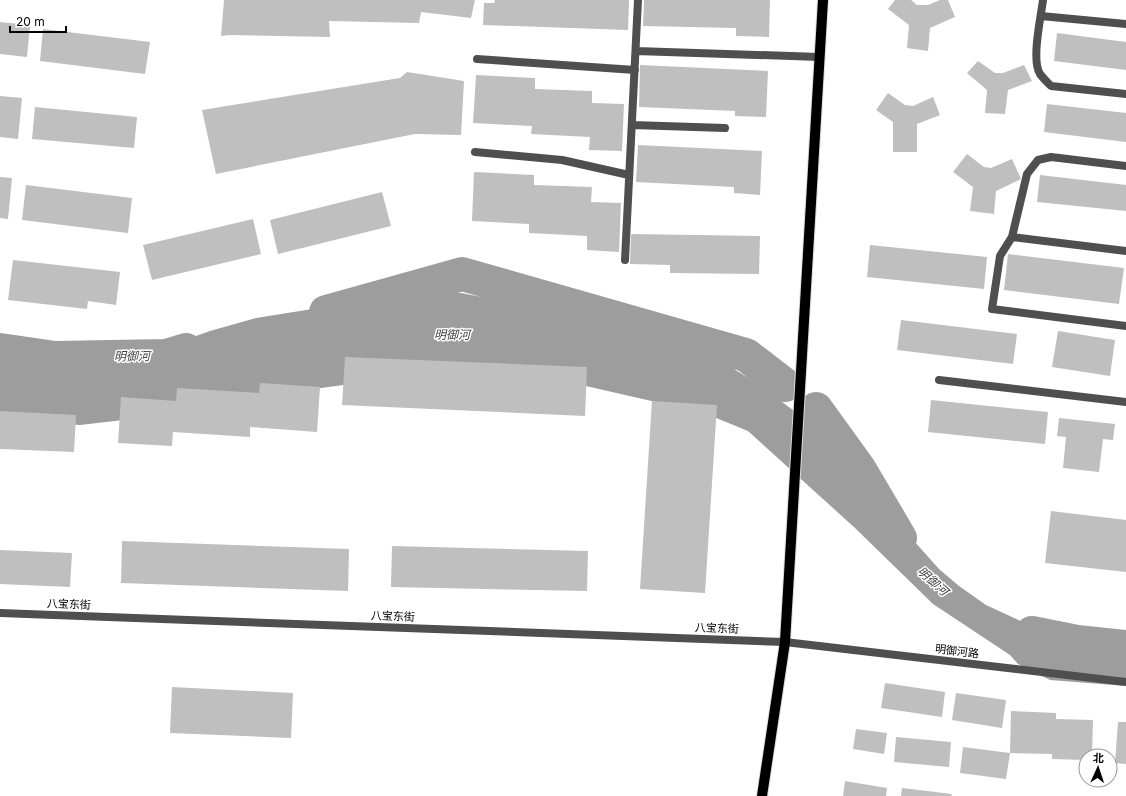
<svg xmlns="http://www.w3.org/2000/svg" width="1126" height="796" viewBox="0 0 1126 796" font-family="Inter,'Noto Sans SC',sans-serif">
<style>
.water{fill:#9d9d9d}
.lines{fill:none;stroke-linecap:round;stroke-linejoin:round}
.river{stroke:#9d9d9d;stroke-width:34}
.building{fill:#bfbfbf}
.primary-casing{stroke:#dbdbdb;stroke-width:12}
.lane{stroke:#4f4f4f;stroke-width:8}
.street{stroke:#4f4f4f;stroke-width:8}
.primary{stroke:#000;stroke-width:10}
.labels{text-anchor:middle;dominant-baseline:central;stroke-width:3;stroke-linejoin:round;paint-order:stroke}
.street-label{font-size:11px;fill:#000;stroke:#fff}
.water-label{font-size:12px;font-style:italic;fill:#3e3e3e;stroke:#fff}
</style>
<rect width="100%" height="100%" fill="#fff"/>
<path class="water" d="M456,292L600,320L706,354L729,366L758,384L829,437L854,463L880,503L939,569L959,586L986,605L1053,636L1103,648L1126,650V686L1050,680L1018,664L1010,655L933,604L855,528L748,431L704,413L542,376H411L291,392L193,412L80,425L16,421L0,418V353L23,359L81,367L126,361L210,331L256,318L413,293Z"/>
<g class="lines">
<path class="river" d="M326,312L462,274L746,355L785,385
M0,350L55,358L166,356L186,350
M816,409L860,470L900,538
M1032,633L1077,642L1126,647"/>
</g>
<path class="building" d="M224,0H475L471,18L421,12L419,23L329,21L330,37L230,35L221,36Z
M495,0H629L628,30L483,25L484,3H494Z
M644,0H770L769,37L736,36V28L643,26Z
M895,0H911L917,5H928L940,0H948L955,17L930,28L928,51L907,48L909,25L888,9Z
M0,22L30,25L27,57L0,54Z
M43,29L150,42L145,74L40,61Z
M1057,33L1126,42V70L1054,61Z
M978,61L995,73H1003L1024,65L1032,81L1008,90L1005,114L985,113L987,90L967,73Z
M640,65L768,71L766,117L735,116V111L639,107Z
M407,72L464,81L461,135L415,134L216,174L202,110L400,78Z
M476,75L535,78V89L592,91V103L624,104L622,151L589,150L590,137L531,134L532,126L473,123Z
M888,93L905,105L913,106L933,97L940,115L917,124V152H893V122L876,110Z
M0,96L22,98L18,139L0,137Z
M1047,104L1126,113V142L1044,132Z
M35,107L137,117L134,148L32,139Z
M638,145L762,151L760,195L734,193V187L636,182Z
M967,154L984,167L991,168L1012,159L1021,179L996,191L994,214L970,211L973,187L953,172Z
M474,172L534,175V185L592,187L591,202L621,203L619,252L587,250V236L529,233V224L472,221Z
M1040,175L1126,185V211L1037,202Z
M0,177L12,178L8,219L0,218Z
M26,185L132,198L128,233L22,220Z
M382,192L391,226L278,254L270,220Z
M253,219L261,254L152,280L143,245Z
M631,234L760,236L759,274L670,273V265L630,264Z
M870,245L987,257L984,289L867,277Z
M1008,254L1124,268L1119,304L1004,290Z
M13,260L120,272L116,305L88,301L87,309L8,300Z
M901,320L1017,334L1013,364L897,350Z
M1058,331L1115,340L1110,376L1052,367Z
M345,357L587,367L585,416L342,405Z
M260,383L320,387L317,432L250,427V437L173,432L172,446L118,443L121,397L176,401L177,388L259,393Z
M931,400L1048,412L1045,444L928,432Z
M652,401L717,405L705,593L640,589Z
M0,411L76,415L74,452L0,449Z
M1059,418L1115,424L1113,440L1103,439L1099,472L1063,468L1066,437L1057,436Z
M1051,511L1126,520V572L1045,563Z
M122,541L349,549L348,591L121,583Z
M392,546L588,551L587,591L391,587Z
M0,550L72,553L70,587L0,584Z
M885,683L945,692L942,717L881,708Z
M172,687L293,693L291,738L170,733Z
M956,693L1006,700L1002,728L952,720Z
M1011,711L1056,713V719L1093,720L1092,756H1086V760L1052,759V754L1010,753Z
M1118,722H1126V764L1115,763Z
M856,729L887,733L884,754L853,749Z
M896,737L951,742L949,767L894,762Z
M963,747L1010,753L1006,779L960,773Z
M845,781L887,788L886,796H843Z
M902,788L952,794L951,796H901Z"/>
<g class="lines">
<defs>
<path id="primary" d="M762,796L785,642L823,0"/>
</defs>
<use href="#primary" class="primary-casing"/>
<path class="lane" d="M1043,0C1041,17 1031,60 1040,74C1043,78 1047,82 1051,86L1126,94
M1041,16L1126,24
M636,51L820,57
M477,59L635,70
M632,125L725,128
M475,152L562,160L629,175
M1012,237L1027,174L1038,160L1051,157L1126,166
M1126,251L1012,237L1000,256L992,309L1126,326
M625,260L638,0
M939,380L1126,402"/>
<path class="street" d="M0,613L785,642L1126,682"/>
<use href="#primary" class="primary"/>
</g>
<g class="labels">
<g class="street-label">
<text transform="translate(69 604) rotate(2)">八宝东街</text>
<text transform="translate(393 616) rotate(2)">八宝东街</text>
<text transform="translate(717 628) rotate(2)">八宝东街</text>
<text transform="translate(957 651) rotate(7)">明御河路</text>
</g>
<g class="water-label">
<text x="452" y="334">明御河</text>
<text transform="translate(132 356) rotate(-1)">明御河</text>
<text transform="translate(933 581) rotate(42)">明御河</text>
</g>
</g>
<g transform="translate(1098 768) rotate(3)"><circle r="19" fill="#ffffff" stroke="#999999"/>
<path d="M0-3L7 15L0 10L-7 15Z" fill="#000000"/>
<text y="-6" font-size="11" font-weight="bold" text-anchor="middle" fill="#000000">北</text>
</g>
<path d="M10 26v6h56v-6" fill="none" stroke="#000000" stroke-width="2"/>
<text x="16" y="26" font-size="12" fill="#000000" stroke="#ffffff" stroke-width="3" paint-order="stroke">20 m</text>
</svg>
